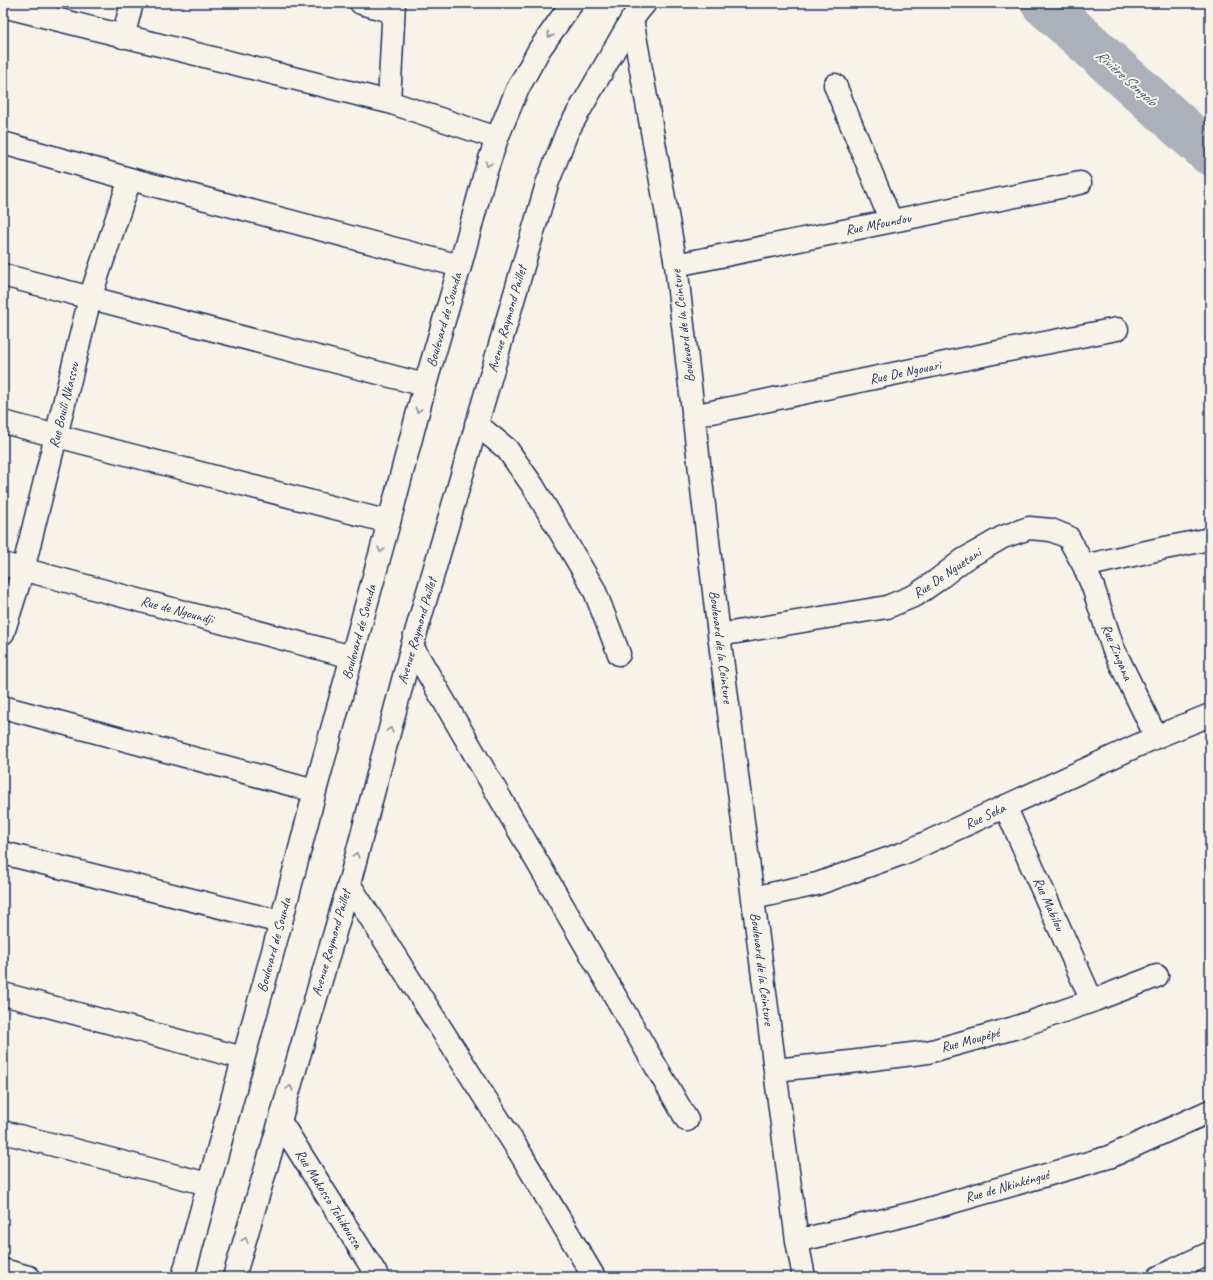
<svg xmlns="http://www.w3.org/2000/svg" width="1213" height="1280" viewBox="0 0 1213 1280" font-family="Caveat,sans-serif">
<style>
.lines{fill:none;stroke-linecap:round;stroke-linejoin:round}
.river{stroke:#acb0b9;stroke-width:45}
.minor-casing{stroke:#1b2f5e;stroke-width:25}
.major-casing{stroke:#1b2f5e;stroke-width:25}
.minor{stroke:#f7f3e8;stroke-width:22}
.major{stroke:#f7f3e8;stroke-width:22}
.oneway{stroke:#8991a3}
.labels{text-anchor:middle;dominant-baseline:central;stroke-width:4;stroke-linejoin:round;paint-order:stroke}
.street-label{font-size:14px;fill:#1b2f5e;stroke:#f7f3e8}
.water-label{font-size:15px;font-style:italic;fill:#465679;stroke:#f7f3e8}
</style>
<rect width="100%" height="100%" fill="#f7f3e8"/>
<filter id="ink" filterUnits="userSpaceOnUse"><feTurbulence type="fractalNoise" baseFrequency=".025" numOctaves="2"/><feDisplacementMap in="SourceGraphic" scale="8" xChannelSelector="R" yChannelSelector="G"/><feConvolveMatrix kernelMatrix="1 2 1 2 8 2 1 2 1" color-interpolation-filters="sRGB"/></filter>
<g filter="url(#ink)">
<g class="lines">
<path class="river" d="M1043,3L1210,153"/>
<defs>
<path id="minor" d="M361,3L393,12
M3,6L389,102L497,138
M632,19L676,265L719,635L797,1241L804,1277
M123,37L132,3
M835,85L891,221
M389,102L394,3
M3,143L130,179L460,266
M676,265L1080,183
M3,275L425,385
M693,416L993,353L1117,329
M3,422L389,522
M476,424L507,449L533,486L594,589L619,654
M3,564L352,657
M1084,566L1160,549L1210,539
M3,633L23,570L90,298L130,179
M719,635L887,607L916,595L936,581L963,560L1003,537L1029,528L1051,530L1068,537L1084,566L1093,587L1113,648L1156,737
M412,646L687,1120
M3,707L315,791
M1005,806L1092,1001
M3,853L281,922
M349,884L522,1156L594,1277
M753,898L817,884L904,853L1156,737L1210,715
M3,994L243,1058
M775,1070L850,1062L928,1052L1014,1028L1092,1001L1157,976
M280,1121L378,1277
M3,1132L208,1184
M797,1241L914,1213L1109,1157L1210,1111
M3,1270L29,1277
M1159,1277L1210,1253"/>
<path id="major" d="M183,1277L281,922L315,791L389,522L425,385L460,266L484,177L497,138L517,90L539,50L572,3
M234,1277L280,1121L349,884L412,646L547,184L567,132L632,19L645,3"/>
</defs>
<use href="#minor" class="minor-casing"/>
<use href="#major" class="major-casing"/>
<use href="#minor" class="minor"/>
<use href="#major" class="major"/>
</g>
<defs><path id="oneway-chevron" d="M-2-3.5L2.5 0L-2 3.5" fill="none" stroke-width="1.6" stroke-linecap="round" stroke-linejoin="round"/></defs>
<g class="oneway">
<use href="#oneway-chevron" transform="translate(550 35) rotate(125)"/>
<use href="#oneway-chevron" transform="translate(488 164) rotate(108)"/>
<use href="#oneway-chevron" transform="translate(418 410) rotate(105)"/>
<use href="#oneway-chevron" transform="translate(381 550) rotate(105)"/>
<use href="#oneway-chevron" transform="translate(390 730) rotate(-75)"/>
<use href="#oneway-chevron" transform="translate(356 855) rotate(-75)"/>
<use href="#oneway-chevron" transform="translate(290 1088) rotate(-74)"/>
<use href="#oneway-chevron" transform="translate(245 1240) rotate(-73)"/>
</g>
</g>
<g class="labels">
<g class="street-label">
<text transform="translate(878 224) rotate(-11)">Rue Mfoundou</text>
<text transform="translate(507 319) rotate(-74)">Avenue Raymond Paillet</text>
<text transform="translate(444 320) rotate(-74)">Boulevard de Sounda</text>
<text transform="translate(683 326) rotate(-97)">Boulevard de la Ceinture</text>
<text transform="translate(905 372) rotate(-12)">Rue De Ngouari</text>
<text transform="translate(64 405) rotate(-76)">Rue Bouili Nkassou</text>
<text transform="translate(947 573) rotate(-34)">Rue De Nguetani</text>
<text transform="translate(177 610) rotate(15)">Rue de Ngoundji</text>
<text transform="translate(417 631) rotate(-74)">Avenue Raymond Paillet</text>
<text transform="translate(359 632) rotate(-75)">Boulevard de Sounda</text>
<text transform="translate(721 647) rotate(83)">Boulevard de la Ceinture</text>
<text transform="translate(1117 652) rotate(67)">Rue Zingana</text>
<text transform="translate(985 816) rotate(-25)">Rue Seka</text>
<text transform="translate(1049 904) rotate(66)">Rue Mabilou</text>
<text transform="translate(331 943) rotate(-74)">Avenue Raymond Paillet</text>
<text transform="translate(274 945) rotate(-75)">Boulevard de Sounda</text>
<text transform="translate(762 969) rotate(83)">Boulevard de la Ceinture</text>
<text transform="translate(970 1040) rotate(-15)">Rue Moupépé</text>
<text transform="translate(1007 1186) rotate(-16)">Rue de Nkinkéngué</text>
<text transform="translate(329 1199) rotate(58)">Rue Makosso Tchikoussa</text>
</g>
<g class="water-label">
<text transform="translate(1126 78) rotate(42)">Rivière Songolo</text>
</g>
</g>
<rect width="1213" height="1280" fill="none" stroke="#f7f3e8" stroke-width="16"/>
<rect x="8" y="8" width="1197" height="1264" fill="none" stroke="#1b2f5e" stroke-width="1.5" filter="url(#ink)"/>
</svg>
